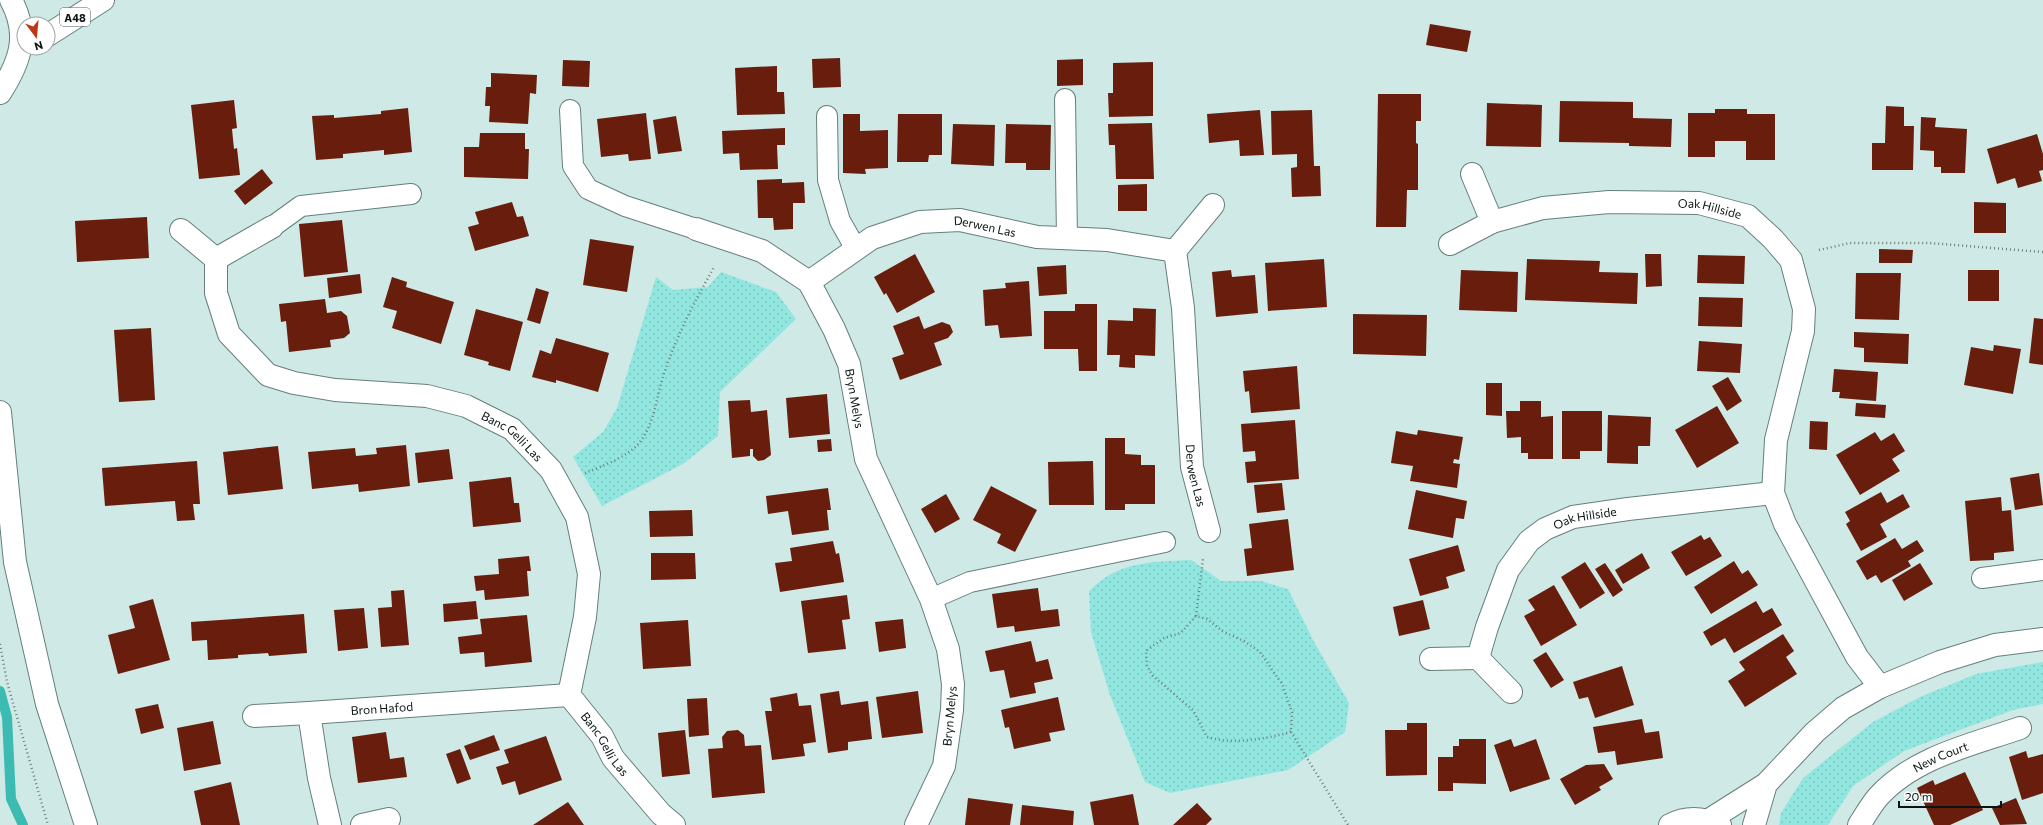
<svg xmlns="http://www.w3.org/2000/svg" width="2043" height="825" viewBox="0 0 2043 825" font-family="Commissioner,sans-serif">
<style>
.grass{fill:url(#grass-dots)}
.lines{fill:none;stroke-linecap:round;stroke-linejoin:round}
.stream{stroke:#3bbbb2;stroke-width:10}
.building{fill:#691e0d}
.lane-casing{stroke:#667f7c;stroke-width:22}
.street-casing{stroke:#667f7c;stroke-width:24}
.secondary-casing{stroke:#667f7c;stroke-width:24}
.primary-casing{stroke:#667f7c;stroke-width:24}
.path{stroke:#6d807e;stroke-width:2.5;stroke-dasharray:1 3;stroke-linecap:butt}
.lane{stroke:#fff;stroke-width:20}
.street{stroke:#fff;stroke-width:22}
.secondary{stroke:#fff;stroke-width:22}
.primary{stroke:#fff;stroke-width:22}
.labels{text-anchor:middle;dominant-baseline:central;stroke-width:4;stroke-linejoin:round;paint-order:stroke}
.shield{fill:#fff;stroke:#545a5a;stroke-width:1}
.shield-label{font-size:11px;font-weight:bold;fill:#0a1413}
.street-label{font-size:12px;fill:#0a1413;stroke:#fff}
</style>
<defs>
<pattern id="grass-dots" width="8" height="8" patternUnits="userSpaceOnUse"><rect width="8" height="8" fill="#91e7df"/><path d="M2 2h.1M6 6h.1" fill="none" stroke="#7cc5be" stroke-width="1.8" stroke-linecap="round"/></pattern>
</defs>
<rect width="100%" height="100%" fill="#cee9e6"/>
<path class="grass" d="M721,272L776,292L796,319L720,392L718,436L683,464L602,506L573,457L603,432L617,408L656,277L673,290L708,287Z
M1191,560L1221,581H1261L1288,589L1313,640L1349,703L1345,732L1288,770L1170,793L1145,782L1110,695L1091,632L1089,591C1118,561 1152,562 1191,560Z
M2043,662V704L2013,710L1904,751L1853,786L1828,825H1779L1781,813L1803,778L1873,722L1920,697L1976,674Z"/>
<g class="lines">
<path class="stream" d="M0,691L7,717L11,799L23,825"/>
</g>
<path class="building" d="M1430,24L1471,31L1467,52L1426,45Z
M840,58L841,87L813,88L812,59Z
M1083,59V85L1057,86V60Z
M563,60L590,61L589,87L562,86Z
M1153,62V116L1109,117L1108,93H1113V63Z
M777,66V92H784L785,114L737,115L735,68Z
M491,73L537,75L536,94L530,93L528,124L489,122L490,106H485L486,87H491Z
M1378,94H1421V121H1416V143L1418,144V190H1407L1406,227H1376Z
M234,100L237,128L232,129L234,149L237,148L240,175L199,179L191,105Z
M1560,101L1633,102V118L1672,119L1671,147L1629,146V143L1559,142Z
M1487,103L1542,105L1541,147L1486,146Z
M1886,106L1904,107V126H1914L1913,170H1872V143H1885Z
M408,108L412,152L384,155V150L343,154V158L316,160L312,116L334,115V118L381,114V111Z
M1715,109H1747V114H1775V160H1746V141H1715V157H1688V113H1715Z
M1260,110L1264,155L1240,156L1239,140L1209,143L1207,114Z
M1312,110L1314,166H1320L1321,196L1292,197L1291,168L1297,167V154L1272,155L1271,111Z
M646,113L651,159L629,161L628,154L601,157L597,119Z
M843,114H860V131L888,130V168L865,169L866,174L843,173Z
M898,114H942V155H929L928,162H897Z
M676,116L682,151L658,154L653,120Z
M1921,117L1936,118L1935,127L1967,129L1965,173H1941V167H1934V151L1920,150Z
M1152,123L1154,179H1116L1115,145H1109L1108,124Z
M953,124L995,125L994,166L951,164Z
M1006,124L1051,125L1050,170H1026V163H1005Z
M785,128V145H777L778,169L740,170L739,153L723,154L722,131Z
M480,133H525V149H529L528,179L464,177V147H479Z
M2037,134L2043,154V170L2039,171L2042,181L2018,188L2015,178L1997,184L1987,149Z
M262,169L273,183L245,205L234,191Z
M782,179V183L804,182L805,203H793V229L774,230L773,218H758L757,180Z
M1147,184V211H1118V185Z
M512,202L517,217L523,216L529,236L475,251L468,227L479,224L475,212Z
M1974,202L2006,203V233H1974Z
M147,217L149,258L77,262L75,221Z
M342,220L348,272L304,277L299,224Z
M590,239L634,246L627,292L583,285Z
M1879,249L1913,250L1912,263H1879Z
M915,254L935,292L897,313L886,293L884,295L874,277Z
M1645,254H1661L1662,286L1646,287Z
M1698,255L1745,256L1744,284L1697,283Z
M1324,259L1327,307L1268,311L1265,263Z
M1527,259L1600,261L1599,272L1638,273L1637,304L1525,300Z
M1066,265L1067,294L1039,296L1037,267Z
M1231,270L1232,277L1255,275L1258,313L1216,317L1212,272Z
M1461,270L1518,272L1517,312L1459,310Z
M1968,270H1999V301H1968Z
M1856,273H1901L1899,320L1855,319Z
M360,274L362,293L329,298L327,278Z
M392,277L407,282L406,287L454,302L441,344L392,328L397,311L383,307Z
M1029,281L1032,336L1000,338L998,325L985,326L983,290L1006,288L1005,283Z
M536,288L549,292L540,324L527,320Z
M1699,297L1743,298L1742,327L1698,326Z
M325,299L327,313L341,311L347,316L350,333L344,338L330,340L331,347L289,352L286,321L281,322L279,304Z
M1075,304H1097V371H1079L1078,349H1044V311H1075Z
M1133,308L1156,309L1155,356L1135,355V368L1119,367L1120,355H1107L1108,320L1133,321Z
M476,309L523,322L510,371L488,365L489,362L464,355Z
M1353,314L1427,315L1426,356L1353,354Z
M919,316L924,329L942,322L950,325L953,332L948,338L934,343L942,365L900,380L892,358L904,354L893,326Z
M2034,318L2043,319V365L2029,363Z
M151,328L155,400L119,402L114,330Z
M1854,332L1909,334L1908,364L1864,362V348L1854,347Z
M556,338L609,353L598,392L556,380V383L532,377L540,350L551,354Z
M1699,341L1742,344L1740,373L1697,371Z
M1994,345L2021,349L2013,394L1964,385L1971,347L1993,351Z
M1297,366L1300,409L1251,413L1249,391L1245,392L1243,371Z
M1834,369L1878,372L1876,401L1839,398L1840,392H1832Z
M1728,377L1742,401L1727,411L1712,386Z
M1486,383H1502V416L1486,415Z
M827,394L830,434L789,438L786,398Z
M750,400L751,412L767,410L771,455L764,460L758,461L753,456V449H750V456L732,458L728,401Z
M1520,401H1541V417L1553,416V459H1528V453H1521V437L1507,438L1506,411H1520Z
M1856,403L1886,405L1885,418L1855,416Z
M1717,406L1739,443L1697,468L1675,430Z
M1562,411H1602V451H1580V459H1562Z
M1608,415L1651,417L1650,446H1638V464L1607,463Z
M1295,420L1299,479L1247,483L1245,462L1256,461L1255,451L1243,452L1241,424Z
M1810,421L1828,422L1827,450L1809,449Z
M1418,430L1463,437L1459,460L1454,459L1453,463L1460,464L1457,488L1410,481L1413,466L1391,463L1396,431L1417,435Z
M1875,432L1881,441L1894,433L1905,451L1892,459L1900,471L1860,495L1836,455Z
M1105,438H1125V454L1141,455V465H1155V504H1125V510H1105Z
M831,439L832,451L818,452L817,440Z
M406,445L410,486L359,492L358,484L312,489L308,452L355,448L356,456L377,454L376,448Z
M278,446L283,489L228,495L223,452Z
M449,449L453,479L418,483L415,453Z
M197,461L200,504H193L195,520L177,521L175,501L105,506L102,468Z
M1093,461L1094,505H1049L1048,462Z
M2039,473L2043,505L2015,510L2010,478Z
M511,477L514,503H519L521,522L473,527L469,482Z
M1282,483L1285,510L1257,513L1254,485Z
M991,486L1037,510L1015,552L997,543L1001,534L973,520Z
M828,488L831,510H827L829,530L792,535L788,511L768,514L766,496Z
M1416,490L1467,501L1464,519L1456,518L1453,538L1408,529Z
M1881,492L1887,503L1903,494L1910,507L1880,524L1887,537L1861,551L1846,524L1850,521L1845,512Z
M946,494L960,519L935,533L921,509Z
M2001,497L2002,511L2011,510L2014,551L1994,553V560L1970,561L1965,501Z
M692,510L693,536L650,537L649,511Z
M1288,519L1294,570L1247,576L1244,549L1252,548L1249,524Z
M1701,535L1704,540L1710,537L1722,556L1686,576L1671,552Z
M1895,538L1902,549L1917,540L1924,551L1908,561L1911,566L1881,583L1876,575L1867,580L1856,561Z
M833,541L836,554L839,553L844,582L780,592L775,563L792,561L790,548Z
M1458,545L1465,571L1446,577L1449,588L1420,596L1409,559Z
M651,553H695L696,579L651,580Z
M1642,553L1650,568L1623,584L1615,570Z
M529,556L531,571H527L529,596L485,600L484,590L476,591L474,576L499,574L498,559Z
M1734,561L1742,574L1748,570L1758,585L1711,614L1694,587Z
M1585,562L1605,593L1580,609L1561,577Z
M1605,563L1623,590L1613,597L1595,569Z
M1920,563L1933,584L1904,601L1892,580Z
M1554,585L1577,625L1541,646L1524,616L1535,610L1528,600Z
M1038,588L1041,611L1058,609L1060,626L1015,632L1014,626L997,628L992,594Z
M404,590L409,645L381,647L378,608L392,607L391,591Z
M847,595L850,619L842,620L846,649L808,653L801,601Z
M153,599L170,660L118,674L108,635L135,628L129,606Z
M1423,600L1430,629L1399,636L1393,607Z
M476,601L478,619L444,622L443,604Z
M1756,601L1763,613L1772,608L1782,625L1734,653L1725,638L1711,646L1703,632Z
M364,608L368,648L338,651L334,610Z
M304,614L307,653L269,656L268,653L238,655V658L208,660L207,640L192,641L191,622Z
M527,615L532,662L485,667L484,652L460,654L458,637L482,634L480,619Z
M903,619L906,648L879,652L875,622Z
M688,620L691,666L643,669L640,623Z
M1783,634L1794,651L1786,657L1797,674L1745,707L1728,681L1745,670L1739,662Z
M1031,641L1036,662L1048,659L1053,679L1034,683L1036,693L1010,698L1004,670L990,672L985,651Z
M1546,652L1564,680L1551,688L1533,660Z
M1622,666L1634,705L1595,718L1588,697L1579,699L1573,682Z
M839,691L841,705L868,701L872,739L848,742V750L828,753L820,694Z
M918,691L923,733L882,738L876,697Z
M797,693L799,706L811,705L816,742L803,744L805,756L772,760L765,711H772L770,698Z
M1058,697L1065,730L1049,733L1051,741L1014,749L1009,727L1005,728L1001,710Z
M707,698L709,735L689,737L687,699Z
M158,704L164,728L141,734L135,709Z
M1642,719L1645,733L1659,731L1663,758L1617,765L1615,751L1598,753L1593,727Z
M213,721L221,764L184,771L177,728Z
M1407,723H1427V775L1386,776L1385,730H1407Z
M685,730L690,774L662,777L658,733Z
M738,730L744,735L745,746L761,745L765,793L712,798L708,749L723,748L722,737L727,731Z
M386,732L390,759L404,757L407,777L358,783L352,737Z
M494,735L500,750L470,760L464,746Z
M546,736L562,780L519,795L515,781L502,785L496,767L509,763L504,750Z
M1459,739H1486V784L1453,783V791H1438V757H1453V746H1459Z
M1511,739L1514,747L1536,739L1550,779L1510,792L1494,745Z
M460,749L471,779L457,784L446,754Z
M2026,751L2028,758L2043,754V793L2022,800L2009,757Z
M1604,764L1613,779L1599,787L1601,790L1575,805L1560,779L1586,765Z
M1965,772L1983,810L1950,825H1934L1917,788L1933,780L1935,785Z
M231,782L240,825H201L194,791Z
M1133,794L1139,825H1094L1090,802Z
M968,798L1013,804L1010,825H965Z
M2016,798L2027,824L2000,825L1992,808Z
M568,802L584,825H533Z
M1197,803L1212,819L1206,825H1173Z
M1022,805L1074,811L1073,825H1020Z"/>
<g class="lines">
<defs>
<path id="lane" d="M1065,99L1067,238
M570,110L573,166L588,189L625,206L696,229
M827,116L828,180L840,221L856,249
M272,227L301,206L411,194
M1982,578L2043,570
M931,599L970,582L1165,542"/>
<g id="street">
<path d="M1472,174L1492,222"/>
<path id="s1" d="M272,227L216,259V293L229,334L268,375L294,383L335,390L427,396L466,406L512,429L551,470L577,517L589,574L585,617L569,695L602,736L613,758L661,814L674,825"/>
<path id="s2" d="M696,229L762,251L809,282L834,329L849,364L866,459L931,599L948,649L953,684L952,710L944,766L916,825"/>
<path d="M181,230L216,259"/>
<path id="s3" d="M1450,244L1492,222L1543,208L1609,202L1699,203L1748,216L1773,239L1791,260L1804,309L1803,331L1776,440L1773,493L1785,524L1857,657L1880,687"/>
<path d="M1175,251L1213,205"/>
<path id="s4" d="M809,282L872,238L920,222L960,220L1037,237L1107,240L1175,251L1183,308L1192,467L1209,531"/>
<path d="M1431,659L1478,658"/>
<path id="s5" d="M1511,692L1478,658L1487,627L1508,570L1529,541L1545,529L1573,517L1628,509L1773,493"/>
<path d="M254,716L309,713"/>
<path id="s6" d="M330,825L319,778L309,713L569,695"/>
<path d="M362,825L389,819"/>
<path id="s7" d="M1859,825C1865,816 1871,805 1878,797C1914,757 1971,745 2020,728"/>
</g>
<path id="secondary" d="M0,412L15,562L47,704L86,825
M1709,820L1766,784L1815,732L1843,708L1880,687L1940,662L1995,645L2043,639
M1670,825C1687,816 1704,818 1720,825
M1754,825L1766,784"/>
<path id="primary" d="M48,35L103,0
M0,93C20,62 30,35 11,0"/>
</defs>
<use href="#lane" class="lane-casing"/>
<use href="#street" class="street-casing"/>
<use href="#secondary" class="secondary-casing"/>
<use href="#primary" class="primary-casing"/>
<path class="path" d="M1819,250L1850,243H1929L2043,252
M585,473C603,466 631,456 642,439C656,419 657,391 666,368C678,333 696,299 714,267
M1196,616L1203,559
M0,644L7,682L48,825
M1291,732C1264,739 1234,745 1207,737L1193,710L1153,676L1147,666L1146,651L1164,638L1181,633L1196,616L1207,619L1222,631L1244,641L1260,652L1282,684L1292,712L1291,732L1348,825"/>
<use href="#lane" class="lane"/>
<use href="#street" class="street"/>
<use href="#secondary" class="secondary"/>
<use href="#primary" class="primary"/>
</g>
<g class="labels">
<rect class="shield" x="60" y="8" width="30" height="18" rx="3"/>
<g class="shield-label">
<text x="75" y="17">A48</text>
</g>
<g class="street-label">
<text stroke="none"><textPath href="#s3" startOffset="268">Oak Hillside</textPath></text>
<text stroke="none"><textPath href="#s4" startOffset="193">Derwen Las</textPath></text>
<text stroke="none"><textPath href="#s2" startOffset="252">Bryn Melys</textPath></text>
<text stroke="none"><textPath href="#s1" startOffset="455">Banc Gelli Las</textPath></text>
<text stroke="none"><textPath href="#s4" startOffset="611">Derwen Las</textPath></text>
<text stroke="none"><textPath href="#s5" startOffset="238">Oak Hillside</textPath></text>
<text stroke="none"><textPath href="#s6" startOffset="187">Bron Hafod</textPath></text>
<text transform="translate(949 716) rotate(-85)">Bryn Melys</text>
<text stroke="none"><textPath href="#s1" startOffset="803">Banc Gelli Las</textPath></text>
<text stroke="none"><textPath href="#s7" startOffset="109">New Court</textPath></text>
</g>
</g>
<g transform="translate(36 36) rotate(164)"><circle r="19" fill="#ffffff" stroke="#9da1a1"/>
<path d="M0-3L7 15L0 10L-7 15Z" fill="#c03615"/>
<text y="-6" font-size="11" font-weight="bold" text-anchor="middle" fill="#0a1413">N</text>
</g>
<path d="M1899 801v6h102v-6" fill="none" stroke="#0a1413" stroke-width="2"/>
<text x="1905" y="801" font-size="12" fill="#0a1413" stroke="#ffffff" stroke-width="3" paint-order="stroke">20 m</text>
</svg>
